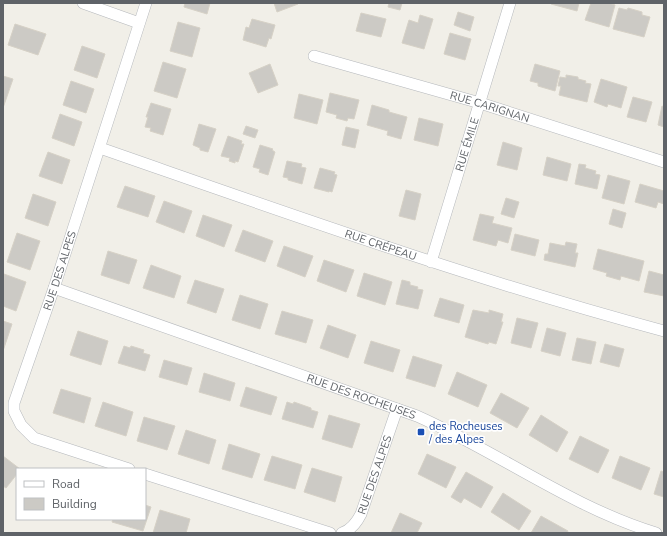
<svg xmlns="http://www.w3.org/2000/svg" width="667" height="536" viewBox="0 0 667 536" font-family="'Nunito Sans',sans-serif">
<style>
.building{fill:#cccac5;stroke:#d6d1c6}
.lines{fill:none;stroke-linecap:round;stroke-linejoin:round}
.street-casing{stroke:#b5b8bc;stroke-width:12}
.street{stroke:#fff;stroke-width:11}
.transit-dot{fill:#1a4fb4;stroke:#fff;stroke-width:1.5}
.labels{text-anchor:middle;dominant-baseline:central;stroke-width:3.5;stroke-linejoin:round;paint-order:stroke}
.street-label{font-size:11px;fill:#5f6368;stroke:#fff}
.transit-label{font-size:11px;fill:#164399;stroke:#fff;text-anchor:start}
</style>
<rect width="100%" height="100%" fill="#f1efe8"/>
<path class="building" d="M185,3H210L207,14L184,7Z
M274,3H297L298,4L277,12Z
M389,3H402L400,10L388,7Z
M552,3H579L577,11L551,4Z
M591,3H609L615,5L609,27L585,20Z
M619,8L627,10L628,8L642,12V15L650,17L644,37L613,29Z
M458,12L474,17L470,31L454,25Z
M361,13L386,19L381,37L356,31Z
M420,15L433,19L424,49L402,43L409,20L418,23Z
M252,19L275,25L271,39L269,38L266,47L243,40L246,27L249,28Z
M178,22L200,28L192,57L170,51Z
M15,24L46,34L38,55L8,45Z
M450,33L471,39L465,60L444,54Z
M82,46L105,54L97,78L74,70Z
M163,62L186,69L177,98L154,91Z
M270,64L278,85L258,93L249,73Z
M535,64L560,71L555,91L538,86V83L530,81Z
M566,75L578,77V79L586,81L585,83L591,84L587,102L559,95L561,86H558L560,77L566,78Z
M3,76L13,79L3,108Z
M601,79L627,87L621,108L608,104L607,107L594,102Z
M71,81L94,89L86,113L63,105Z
M330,93L359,100L354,119L348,118L347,121L336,118L337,115L326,112Z
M299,94L323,100L317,124L294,118Z
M633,97L652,102L646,122L627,117Z
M151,103L171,109L163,135L150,131L151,128L145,127L148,117H146Z
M372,105L389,110V112L407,117L401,139L387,135L388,131L367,125Z
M662,106L664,107V127L658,125Z
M60,114L82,122L74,146L52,138Z
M419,118L443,124L438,146L414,140Z
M199,124L216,129L208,152L200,150V148L193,145Z
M246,126L258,130L255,138L243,134Z
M346,127L359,130L355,148L342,145Z
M228,136L242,141L241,144H244L238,162L235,161V163L229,161L230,158L221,156Z
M503,142L522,148L517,170L497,165Z
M260,145L273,149L272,150L275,152L268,175L259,172L260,169L253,167Z
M48,152L70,160L62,184L39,176Z
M547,157L571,164L567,181L543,175Z
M287,161L302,164L301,167L306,168L302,184L288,180V178L283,177Z
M579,164L586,165L585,168L596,171L595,174L600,175L597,189L575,184Z
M320,168L335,172L334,174L337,175L332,192L329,191V192L314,188Z
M608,175L630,181L624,204L602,198Z
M640,184L664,191V204L658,202L656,208L635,202Z
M125,186L155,196L148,217L117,207Z
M406,190L421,194L415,220L399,216Z
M33,194L56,202L48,226L25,218Z
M506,198L519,202L514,218L501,214Z
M164,201L192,211L184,233L156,222Z
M613,209L626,213L622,228L609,224Z
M480,214L494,217L492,223L512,228L508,243L498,240L496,246L473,240Z
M203,215L232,225L224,247L196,236Z
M243,230L273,241L265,262L235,251Z
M17,233L40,241L30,270L7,262Z
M515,234L539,240L535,256L511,250Z
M566,242L577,244L575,253H578L575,267L544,260L545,254H548L550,243L565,246Z
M284,246L313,256L305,277L277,266Z
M598,249L644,261L639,281L621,276L620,280L606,276L607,273L593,269Z
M108,251L137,260L129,284L101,275Z
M324,260L354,270L346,292L317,281Z
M151,265L181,276L174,298L143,288Z
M649,271L664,275V296L644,292Z
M364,273L392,282L385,305L357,296Z
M4,274L26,282L16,311L3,306Z
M195,280L224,289L216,313L187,303Z
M402,280L410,282V285L418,287L417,289L423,290L418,309L396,304Z
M240,295L268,304L260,329L232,320Z
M440,298L464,305L459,323L434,316Z
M473,310L489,313V310L503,314L501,322H503L496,344L489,342L488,344L465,337Z
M282,311L313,320L306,343L275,334Z
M517,318L538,323L531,348L511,343Z
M3,321L12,324L3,351Z
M328,325L356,335L348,358L320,348Z
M547,328L566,333L560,356L541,351Z
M78,331L108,341L101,365L70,355Z
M577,338L596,342L591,364L572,360Z
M371,341L400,350L393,372L364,363Z
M605,344L624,349L619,367L600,362Z
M124,346L130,348L131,346L144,350L143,353L150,355L145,371L118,363Z
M413,356L442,365L435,387L406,378Z
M164,360L192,368L187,385L159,377Z
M457,372L487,385L478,407L448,394Z
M204,373L235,383L230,401L199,392Z
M246,387L277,397L271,415L240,406Z
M61,389L91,398L84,423L53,413Z
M501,393L529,408L517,428L490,413Z
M103,402L133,412L126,436L95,426Z
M287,402L293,404L294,402L311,408V410L318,412L313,428L282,419Z
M329,415L360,424L352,448L322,439Z
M541,415L568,432L557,452L529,435Z
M144,417L175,426L167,450L137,441Z
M186,430L216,440L209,464L178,454Z
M580,436L609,450L598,473L569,459Z
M229,444L260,454L252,478L222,469Z
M427,454L456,467L446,488L418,474Z
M3,456L20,469H17V474L6,488L3,486Z
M272,456L302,465L295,489L264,480Z
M620,456L650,468L641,490L612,478Z
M312,468L342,477L335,502L304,492Z
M661,471L664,472V497L654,494Z
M466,472L493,487L481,508L464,498L461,503L451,497Z
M503,493L531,511L519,530L491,512Z
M145,505L151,507L143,531L112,522L113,519H145Z
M160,510L190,519L186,533H153Z
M400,513L422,523L417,533H391Z
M541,516L568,531L567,533H531Z"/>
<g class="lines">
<defs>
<g id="street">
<path d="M83,3L139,23"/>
<path id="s1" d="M314,56L480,103L664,162"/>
<path id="s2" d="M100,148C287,213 473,280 664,331"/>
<path id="s3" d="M431,262L510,3"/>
<path id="s4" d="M54,288L417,416C498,452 571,507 656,533"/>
<path id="s5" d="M129,469L34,438L21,425L14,411V403L54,288L146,3"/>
<path d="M145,474L330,533"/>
<path id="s6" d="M342,533C351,530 357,522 361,514L397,409"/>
</g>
</defs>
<use href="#street" class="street-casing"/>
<use href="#street" class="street"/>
</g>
<rect class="transit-dot" x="417" y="428" width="8" height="8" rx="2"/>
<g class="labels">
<g class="street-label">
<text stroke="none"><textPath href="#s1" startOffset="183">RUE CARIGNAN</textPath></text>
<text stroke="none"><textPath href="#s3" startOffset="123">RUE ÉMILE</textPath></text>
<text stroke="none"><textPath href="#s2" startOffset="297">RUE CRÉPEAU</textPath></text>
<text stroke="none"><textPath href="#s5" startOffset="282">RUE DES ALPES</textPath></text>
<text stroke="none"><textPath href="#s4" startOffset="326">RUE DES ROCHEUSES</textPath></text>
<text stroke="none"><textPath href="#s6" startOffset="69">RUE DES ALPES</textPath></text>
</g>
<g class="transit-label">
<text x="429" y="426">des Rocheuses<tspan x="429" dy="13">/ des Alpes</tspan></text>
</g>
</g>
<rect width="667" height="536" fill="none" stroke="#5f6368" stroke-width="8"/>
<rect x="16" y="468" width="130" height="52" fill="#ffffff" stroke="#bfc1c3"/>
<rect x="24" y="481" width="20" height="6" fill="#ffffff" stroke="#bfc1c3"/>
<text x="52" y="488" font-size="12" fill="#5f6368">Road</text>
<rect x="24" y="498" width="20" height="12" fill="#cccac5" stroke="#bfc1c3"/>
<text x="52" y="508" font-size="12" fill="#5f6368">Building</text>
</svg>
